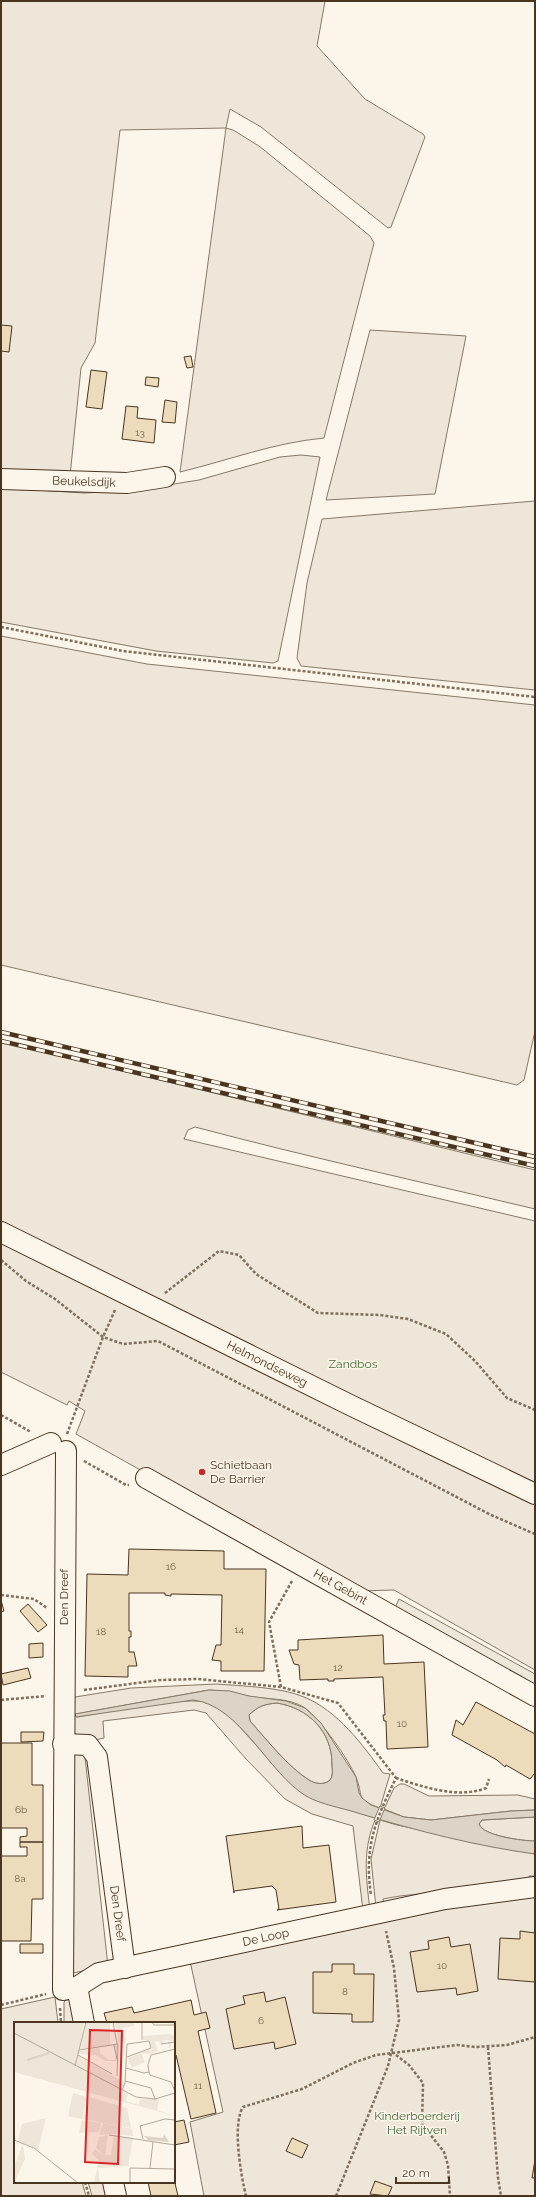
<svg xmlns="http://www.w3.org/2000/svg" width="536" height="2197" viewBox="0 0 536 2197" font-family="Raleway,sans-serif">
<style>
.green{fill:#ede6d9;stroke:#887966}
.parking{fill:#ede7d9;stroke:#887966}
.water{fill:#dcd4c6;stroke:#887966;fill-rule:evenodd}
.pier{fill:#fbf6e9;stroke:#887966}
.building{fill:#ecdcbc;stroke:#4a3520}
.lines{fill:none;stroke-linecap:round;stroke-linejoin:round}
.minor-casing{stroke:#4a3520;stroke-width:22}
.path{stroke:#7f6f5c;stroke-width:2.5;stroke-dasharray:3 2;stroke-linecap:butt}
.minor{stroke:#fbf6e9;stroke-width:20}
.rail-casing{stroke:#4a3520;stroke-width:4.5}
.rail{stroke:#fbf6e9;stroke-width:3;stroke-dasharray:9;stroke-linecap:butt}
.poi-dot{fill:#c62828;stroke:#fbf6e9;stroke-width:1.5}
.labels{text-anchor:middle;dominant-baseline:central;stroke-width:3;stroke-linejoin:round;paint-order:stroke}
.number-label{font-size:10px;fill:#725f47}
.street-label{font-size:12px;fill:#4a3520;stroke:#fbf6e9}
.park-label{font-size:12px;fill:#436837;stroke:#fbf6e9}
.poi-label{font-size:12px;fill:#4a3520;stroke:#fbf6e9;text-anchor:start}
.inset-river{fill:none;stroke:#dcd4c6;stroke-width:2}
.inset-road{fill:none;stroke:#b4a999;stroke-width:1}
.view{fill:#d62828;fill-opacity:0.15;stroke:#d62828;stroke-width:2}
.inset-edge{fill:none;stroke:#4a3520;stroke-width:2}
</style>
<rect width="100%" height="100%" fill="#fbf6e9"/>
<path class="green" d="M1,1H325L317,46L365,99L423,134L425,137L391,227L388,228L261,127L230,109L226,128L233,130L259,146L370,236L374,243L324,438C272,443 230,460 180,472L226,128L120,130L95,343L81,368L70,476L1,471Z
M370,330L466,336L435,494L326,500Z
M301,455L320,457L278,661L273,663L156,651L1,622V488L85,493L136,490L199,480L280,457Z
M535,501V690L301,666L297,658L307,583L322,519Z
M1,636L147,664L535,705V1031L524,1080L517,1085L1,965Z
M1,1042L535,1170V1209C422,1182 308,1157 195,1127L188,1130L184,1139L535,1221V1670L394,1590L357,1591L76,1434L85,1411L69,1401L67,1405L1,1372Z
M216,1684C242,1686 281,1687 304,1697C337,1710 363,1745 383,1773L390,1774L380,1808C354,1799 364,1796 356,1777C349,1760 320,1719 305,1708C289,1697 266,1700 248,1696C235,1693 223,1691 209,1690L76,1714L77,1717C103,1713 188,1695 209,1703C227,1710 243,1731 256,1745C274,1765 289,1786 313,1799L376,1818C362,1849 366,1877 370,1910L363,1911L353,1826L312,1814L285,1799L246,1759L206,1713L194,1710L103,1721L104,1738L91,1741L72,1738L69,1698L131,1688Z
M277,1703C308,1708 332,1731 332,1764C332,1770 334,1776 329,1781C323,1785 315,1784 309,1780C289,1768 266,1739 250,1721L249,1715C258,1706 265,1704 277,1703Z
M84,1748L108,1966L73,1973L69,1749Z
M400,1784H404L429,1796L518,1795L535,1799V1810L511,1811L431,1820L404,1817L384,1809L394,1788Z
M535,1817V1841C523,1841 483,1836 479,1824L482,1820Z
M380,1820L397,1825L535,1854V1876H529L530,1882L400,1896L383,1899L384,1906L376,1908L371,1859Z
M535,1896V2196H204L190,2122L223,2112L190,1961L443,1908Z
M55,1997L58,2023H15V2182H82L86,2196H1V2009Z
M66,2000H72L76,2023H64V2002Z
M88,2182H107L110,2196H92Z"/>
<path class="parking" d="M399,1599L535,1674V1690L393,1612Z"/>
<path class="water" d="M209,1690L230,1691L249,1696L286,1701L305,1708L321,1723L356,1777L359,1793L362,1798L371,1805L404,1817L431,1820L511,1811L535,1810V1817L482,1820L479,1824C483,1836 523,1841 535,1841V1854C476,1846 418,1831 361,1814C343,1808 322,1805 306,1796C268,1773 240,1705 193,1700L76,1717L75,1714ZM277,1703C308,1708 332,1731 332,1764C332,1770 334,1776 329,1781C323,1785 315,1784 309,1780C289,1768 266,1739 250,1721L249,1715C258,1706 265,1704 277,1703Z"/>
<path class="pier" d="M380,1806L385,1808L379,1822L374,1820Z"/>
<path class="building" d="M1,325L12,326L9,352L1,351Z
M191,356L193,367L187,368L184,357Z
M91,370L107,372L102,409L86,407Z
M146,377L159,378L158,387L145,385Z
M165,400L177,402L175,423L162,422Z
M126,406L138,407L137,418L156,420L154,443L122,439Z
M129,1549L224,1551V1569H266L264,1671H221V1661L212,1660L216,1645H221L222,1595L171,1594V1596L165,1595V1593H129V1631H131V1637H129V1652H134L137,1666H128V1677L85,1676L87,1574L128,1575Z
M1,1600L4,1611L1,1612Z
M28,1604L47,1625L38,1632L20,1611Z
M383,1635L384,1664L424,1662L428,1747L387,1749L386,1721H384L383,1715H385L383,1677L334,1679V1681H328V1679L300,1680L299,1665L294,1664L289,1650H298V1640Z
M43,1643V1657L29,1658V1644Z
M28,1668L31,1678L3,1685L1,1674Z
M476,1702L535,1734V1773L530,1779L506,1765L505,1767L497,1760L452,1735L456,1720L463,1725Z
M21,1732H44L43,1741L21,1742Z
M1,1743H32V1785H43V1842H20V1837L27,1836V1828H1Z
M302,1826L303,1848L329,1845L336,1902L277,1910L279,1909L276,1890L272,1886L234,1891V1893L226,1836Z
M20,1842H43V1899H32L31,1941H1V1856H27V1847H20Z
M520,1931L535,1933V1982L498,1979L500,1938L520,1939Z
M449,1937L451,1947L470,1944L478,1991L457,1995L456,1988L417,1992L410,1952L429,1949L428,1941Z
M20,1944H43V1953H20Z
M332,1964H354V1974H374L373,2022H352V2014L313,2013V1972H332Z
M264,1992L266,2002L285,1997L296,2044L275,2049L274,2042L234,2049L226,2009L245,2004L243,1996Z
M191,2000L194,2015L206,2012L210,2028L198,2031L216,2113L191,2119L176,2055H174V2023H107L104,2013L132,2007L134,2013Z
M184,2120L189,2142L174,2145V2122Z
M292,2138L308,2145L302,2158L286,2151Z
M535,2160V2178H532Z
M174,2179L178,2196H151L148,2182H174Z
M375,2181L392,2187L388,2196L370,2194Z"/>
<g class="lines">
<defs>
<g id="minor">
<path id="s1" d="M1,479L127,483L165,477"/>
<path id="s2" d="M1,1232L348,1404L535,1494"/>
<path id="s3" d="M66,1451L63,1990L77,1987L99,1973L445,1899L535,1887"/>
<path d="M1,1465L51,1443"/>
<path id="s4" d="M146,1478L535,1696"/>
<path id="s5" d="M63,1744L88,1745L97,1757L125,1968"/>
<path d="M77,1987L84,2023"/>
<path d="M113,2182L116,2196"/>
</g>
</defs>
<use href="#minor" class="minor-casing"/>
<path class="path" d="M1,627L123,651L535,697
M1,1260L26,1281L55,1299L103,1337L123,1344L158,1341L491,1515L535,1534
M165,1293L219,1251L239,1255L256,1274L318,1313L380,1315L408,1319L446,1334L475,1361L507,1398L535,1410
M1,1415L31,1432
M67,1434L103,1337L115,1310
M84,1461L126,1485H129
M1,1595L34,1599L47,1608
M281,1687L269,1622L292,1581
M84,1690L160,1680L198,1679L281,1687L338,1703L396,1778C375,1821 364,1847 371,1895
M1,1700L46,1696
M396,1778C423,1787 458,1799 486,1788L489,1779
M1,2005L46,1994
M60,2008L61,2023
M488,2047L498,2178L501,2196
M392,2052L409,2065L423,2083L422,2124L444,2152L448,2165L450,2196
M85,2182L89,2196
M246,2196C241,2176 232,2124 243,2107L302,2089L353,2063L376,2055L457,2045L475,2047L507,2045L535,2037
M336,2196L388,2066L399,2020L394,1968L386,1931"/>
<use href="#minor" class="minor"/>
<defs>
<path id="rail" d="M1,1032L535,1157
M1,1041L535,1166"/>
</defs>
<use href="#rail" class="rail-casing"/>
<use href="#rail" class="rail"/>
</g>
<circle class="poi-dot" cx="202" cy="1472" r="4"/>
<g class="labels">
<g class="number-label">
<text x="140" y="432">13</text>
<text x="171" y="1566">16</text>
<text x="239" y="1629">14</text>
<text x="101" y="1631">18</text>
<text x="338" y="1667">12</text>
<text x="402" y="1723">10</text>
<text x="21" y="1809">6b</text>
<text x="20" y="1878">8a</text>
<text x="442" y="1965">10</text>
<text x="345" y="1991">8</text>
<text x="261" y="2020">6</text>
<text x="198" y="2085">11</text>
</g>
<g class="street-label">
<text stroke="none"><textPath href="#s1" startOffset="83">Beukelsdijk</textPath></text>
<text stroke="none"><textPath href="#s2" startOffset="297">Helmondseweg</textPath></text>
<text stroke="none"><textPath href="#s4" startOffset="223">Het Gebint</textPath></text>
<text transform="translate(64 1597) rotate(-90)">Den Dreef</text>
<text stroke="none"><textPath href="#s5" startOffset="198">Den Dreef</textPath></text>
<text stroke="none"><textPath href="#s3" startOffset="750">De Loop</textPath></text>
</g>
<g class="park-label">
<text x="353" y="1364">Zandbos</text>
<text x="417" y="2116">Kinderboerderij<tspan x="417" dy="14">Het Rijtven</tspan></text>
</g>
<g class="poi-label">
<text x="210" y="1465">Schietbaan<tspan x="210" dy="14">De Barrier</tspan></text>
</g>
</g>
<g transform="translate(14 2022)">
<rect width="161" height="161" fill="#fbf6e9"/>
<path d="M0,0H70L64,34L111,61L106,68L114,72L112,79L125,83L126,77H145L143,88L161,94L0,50ZM72,0H96V23L66,27ZM99,0H119L120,4L108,6L112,20L104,21L103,7ZM128,0L129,14L155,12L161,14V19L152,18L146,22L145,19L141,20L144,29L155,25L154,20H157V25L135,32L127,31L131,40L118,46L114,36L136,27L137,30L138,26L135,18H127ZM101,23H104L103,39H91L82,33L65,32V29L86,26V31L95,38H101ZM59,71L73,75L68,97L54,94ZM75,75L113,86L117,106L69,97ZM32,96L24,128L4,118L8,102ZM68,98L87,101L85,110L65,111ZM89,101L118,107L119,114L100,112L85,113ZM94,113L91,133H97L100,113L119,116L114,144L84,146L86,161H80L85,138L78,132L81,127L90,134L82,126L85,115ZM9,122L11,137L0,161V145Z" fill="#ede6d9"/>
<path d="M150,112L155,120L134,118L130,114L149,116Z" fill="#dcd4c6"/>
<path class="inset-river" d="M128,0V18M13,38L35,31"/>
<path class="inset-road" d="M99,0L103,22M138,0L140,3H161M0,11L122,75L141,77L161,71M147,22L161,20M100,23L103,37M65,28L104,22L103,54M64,33L98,52M61,44L72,0M112,46L130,51L135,50L136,53L157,60L161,69M135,50L134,43L137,33L161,27M111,59L137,66L141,77M108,68L111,61L113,22L135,19L137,26L113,35M95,113L161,123M129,117L126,104L151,97L161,98M0,118L20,126L64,161M136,146L139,120M116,161V146L161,147"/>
<path class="view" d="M76,8L108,9L104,142L71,140Z"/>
<rect width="161" height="161" class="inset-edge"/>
</g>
<rect width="536" height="2197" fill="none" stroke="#4a3520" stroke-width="4"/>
<path d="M396 2177v6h53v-6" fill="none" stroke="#4a3520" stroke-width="2"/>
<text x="402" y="2177" font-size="12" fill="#4a3520" stroke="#fbf6e9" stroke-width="3" paint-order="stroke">20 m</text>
</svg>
